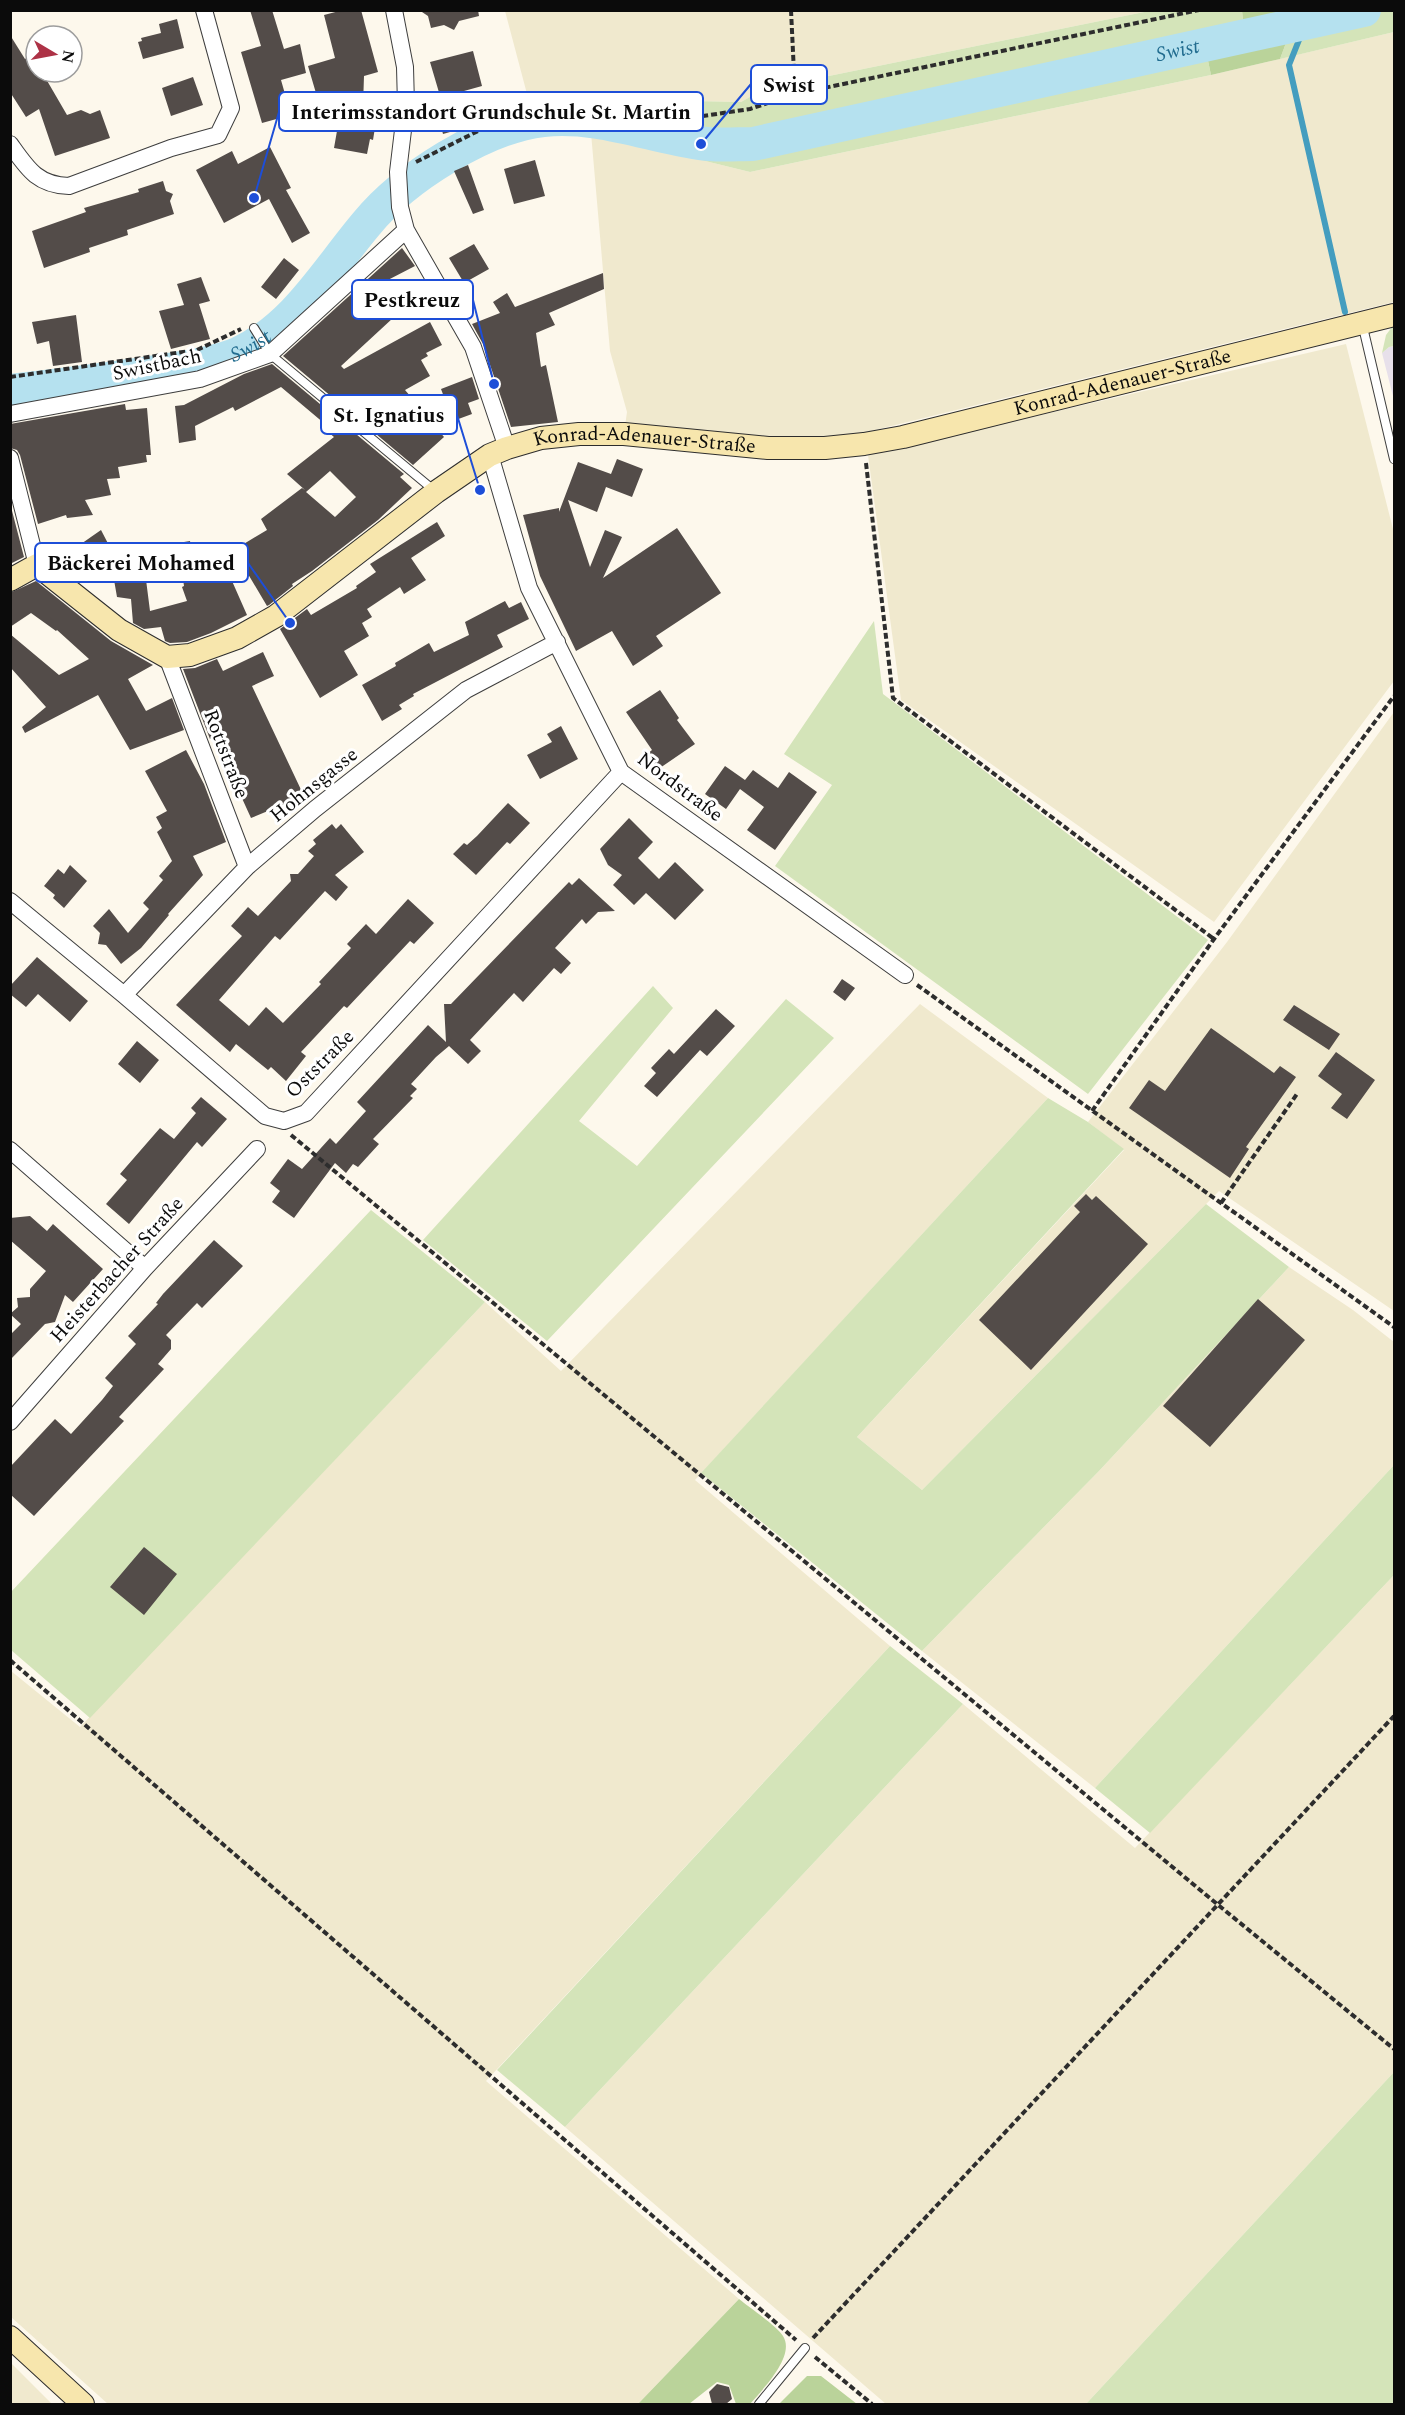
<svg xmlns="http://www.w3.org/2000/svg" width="1405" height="2415" viewBox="0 0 1405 2415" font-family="Spectral,serif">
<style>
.industrial{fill:#e7e0ea}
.farmland{fill:#f0e9ce}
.green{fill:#d4e4b9}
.forest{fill:#bad39a}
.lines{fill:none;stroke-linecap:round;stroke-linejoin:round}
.stream{stroke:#449dbf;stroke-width:6}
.river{stroke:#b5e1ef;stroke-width:34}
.building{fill:#534c49;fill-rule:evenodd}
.service-casing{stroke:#3e3e3e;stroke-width:10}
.minor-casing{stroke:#3e3e3e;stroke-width:18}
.secondary-casing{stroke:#2d2d2d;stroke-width:24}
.path{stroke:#2d2d2d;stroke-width:4;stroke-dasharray:6 3;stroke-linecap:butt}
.service{stroke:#fff;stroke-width:8}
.minor{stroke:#fff;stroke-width:16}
.secondary{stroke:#f7e6ad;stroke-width:22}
.labels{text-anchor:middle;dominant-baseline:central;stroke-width:6;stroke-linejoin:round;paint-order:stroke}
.street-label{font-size:20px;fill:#0b0b0b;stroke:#fff}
.water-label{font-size:21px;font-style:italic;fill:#226d90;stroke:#fff}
.leader{fill:none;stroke:#1d4ed8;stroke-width:2}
.callout-dot{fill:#1d4ed8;stroke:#fff;stroke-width:2}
.callout{fill:#fff;stroke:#1d4ed8;stroke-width:2}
.callout-label{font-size:21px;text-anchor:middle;font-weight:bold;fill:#0b0b0b}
</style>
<rect width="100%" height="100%" fill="#fdf8ec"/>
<path class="industrial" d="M1394,346V400L1382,353L1389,347Z"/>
<path class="farmland" d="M505,11H1149L819,78L774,84L741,102L595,99L527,94Z
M1394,32V302L855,435L789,438L667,427L625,426L627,412L610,351L591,133L750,172L1211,75Z
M1346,344L1394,533V681L1214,922L901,700L868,455Z
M1394,712V1311L1219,1191L922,1490L857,1437L1124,1150L1088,1122L1227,942Z
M920,1004L1048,1098L695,1480L890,1646L486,2081L739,2299L638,2404H108L11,2317V1671L80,1727L485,1302L561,1371Z
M1289,1267L1353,1310L1394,1342V1465L1095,1788L922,1651L1099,1471Z
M1394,1575V2072L1086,2404H886L565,2127L963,1704L1135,1848Z
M11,2363L52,2404H11Z"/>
<path class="green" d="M1319,10L1394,11V32L1280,59L1296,16Z
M1149,11H1242L1246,44L1206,51L1211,75L750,172L591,133L558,129L537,131L527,94L595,99L741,102L773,84L819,78Z
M1392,327H1394V346L1389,347L1382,353L1386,335Z
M874,621L883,694L1208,940L1088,1094L775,866L832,785L784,754Z
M653,986L673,1008L579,1121L637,1166L786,999L834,1038L547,1341L423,1240Z
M1048,1098L1088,1122L1124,1149L857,1437L922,1490L1206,1204L1289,1267L1099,1471L922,1651L701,1473Z
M371,1210L485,1302L90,1718L11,1650L10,1593Z
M1394,1465V1575L1150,1833L1095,1788Z
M890,1646L963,1704L565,2127L497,2070Z
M1394,2072V2404H1086Z"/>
<path class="forest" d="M1242,11V10L1319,11L1296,16L1280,59L1211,75L1206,51L1246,44Z
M739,2299C750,2308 777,2326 783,2336C796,2356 762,2390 750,2404H736L729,2385L717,2382L689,2404H638Z
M807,2376H821L857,2404H779Z"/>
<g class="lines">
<path class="stream" d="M1305,25L1289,65L1345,312"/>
<path class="river" id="s1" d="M10,391C63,385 115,379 168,370C190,367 217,363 238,354C296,327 327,270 367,223C404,178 484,127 543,120C596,114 647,135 699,143C716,146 736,144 753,144L1364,10"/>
</g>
<path class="building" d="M250,10H272L284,49L300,44L306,73L281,80L291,115L262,123L241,52L261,46Z
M343,10H361L378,72L364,76L363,106L378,109L373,140L370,139L367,154L334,148L344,91L318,100L308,66L335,58L324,15Z
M419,10H478L479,16L459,21L454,30L444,25L431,28L428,16Z
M177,19L184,48L143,59L138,42L142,41L141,38L161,33L159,24Z
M10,35L25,59L36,52V72H42L67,115L81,110L90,114L100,110L110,138L55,156L39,109L26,117L10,92Z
M473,51L482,86L464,91L471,126L443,134L436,108L443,106L430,62Z
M193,77L203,105L171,116L162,88Z
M270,147L291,188L286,190L310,233L292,243L269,199L224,223L196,170L232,151L238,164Z
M535,160L545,196L514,204L504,169Z
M468,165L484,210L473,214L454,171Z
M163,181L166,191L173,194L170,201L174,214L127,230L128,235L89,248L90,252L44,268L32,231L86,212L84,208L139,192L138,189Z
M474,244L489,269L464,283L449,258Z
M402,248L415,266L384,282L406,306L341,366L344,369L430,322L442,345L426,353L428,356L421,360L430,376L405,390L411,397L383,428L415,426L422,433L434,425L444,437L413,465L283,356Z
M284,258L299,270L276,299L261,287Z
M603,273L604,289L549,313L555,325L536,333L541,367L546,365L558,422L511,427L483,344L472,324L500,313L493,302L507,293L515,307Z
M201,277L210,301L199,304L210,339L171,349L159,311L184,305L177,284Z
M76,315L82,362L53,366L49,341L37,344L32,322Z
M272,364L404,474L400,477L412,488L378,520L312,571L292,584L293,586L269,605L267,606L248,574L232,581L247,615L211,633L187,642L170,643L165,641L161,627L144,629L133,623L131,599L117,597L113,574L144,564L150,611L187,601L182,587L184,586L178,543L190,541L197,577L247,553L242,545L267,530L261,519L302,488L305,490L287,474L334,437L322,427L325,424L281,387L235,411L233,407L195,426L196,440L179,443L175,406L184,405L244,374ZM330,471L356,497L335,517L306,492Z
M472,377L479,399L468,403L472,414L453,421L441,389Z
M125,404L126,410L147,408L151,455H146L147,462L118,467L120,478L107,479L111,495L85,500L93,515L67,518L66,515L38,524L20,455L17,450L10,448V424Z
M617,459L643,469L632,497L606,487L597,512L568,500L590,567L605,530L622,537L603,578L677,528L721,593L656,636L663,646L633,666L612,631L576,651L540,576L523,515L559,508V512L578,462L611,474Z
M10,503L24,557L10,564Z
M437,522L445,536L411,558L426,580L404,594L400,587L367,609L372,617L362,623L369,636L344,651L358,675L320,698L280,629L307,609L311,615L357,588L356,586L376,572L370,564Z
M101,530L114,555L77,579L64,570L58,560Z
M36,581L111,641L153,665L128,679L146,711L172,698L184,730L130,750L98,695L25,733L22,727L46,707L10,667V634L59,675L89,659L57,630L56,631L31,613L10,627V593Z
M505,601L509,608L521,602L529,619L497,635L503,647L413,694L414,696L399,705L402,709L382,721L362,685L396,666L395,663L429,643L434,652L469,635L465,622Z
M263,652L274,676L252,686L304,796L251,818L214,737L210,739L183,669L195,668L217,659L223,671Z
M660,690L679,718L677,720L695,744L657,770L646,755L652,750L626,712Z
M561,726L578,759L540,779L527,755L552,742L547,734Z
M186,750L204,784L226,842L193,856L203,875L168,914L169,915L141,948L121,964L106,945L98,944L100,933L93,926L109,909L128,933L149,909L143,903L163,880L159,876L172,861L157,832L162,828L156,817L167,811L145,771Z
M725,766L745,780L753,770L778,788L789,772L817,792L775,850L747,830L764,807L740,789L726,809L705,794Z
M508,803L530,823L510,844L507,842L476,875L453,854L464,843L467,845L477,836Z
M629,818L653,842L638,858L659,879L675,862L704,890L675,920L646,893L634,905L613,885L622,875L608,865L600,849Z
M332,824L336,829L341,824L364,852L335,875L348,887L336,901L325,891L280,940L275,936L219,1000L249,1026L266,1007L283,1023L321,984L319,982L351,948L347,944L366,924L376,934L408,899L434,923L414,944L410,941L347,1008L344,1006L301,1052L306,1056L286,1081L271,1067L268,1070L236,1044L230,1052L176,1005L242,936L231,926L248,907L258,916L291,881L290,874H298L314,856L308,851L316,844L313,840Z
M70,865L87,881L64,908L53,898L55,895L44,886L58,869L64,874Z
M579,878L615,911L598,912L586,924L582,919L555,948L571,963L561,974L554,968L523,1002L514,993L470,1040L481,1051L468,1064L449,1046L436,1057L411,1084L417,1089L410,1096L413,1098L373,1139L379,1144L358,1167L353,1164L346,1173L335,1163L294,1218L272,1202L280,1191L270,1183L288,1159L302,1169L330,1138L336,1144L366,1111L357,1102L428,1025L446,1042L444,1004H451L569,882L572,885Z
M37,957L88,1001L70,1022L38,994L26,1007L10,994V986Z
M842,979L855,988L845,1001L833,992Z
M1294,1005L1340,1034L1329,1050L1283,1020Z
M716,1009L735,1026L707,1056L700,1050L657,1097L644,1086L656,1073L651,1068L669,1049L674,1054Z
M1211,1028L1274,1073L1280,1066L1296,1077L1246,1147L1249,1149L1230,1178L1129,1108L1149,1080L1165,1091Z
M137,1041L159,1060L140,1083L118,1064Z
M1336,1052L1375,1080L1347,1119L1331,1108L1342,1094L1318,1076Z
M201,1097L227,1119L202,1147L197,1142L129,1224L106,1204L127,1180L120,1174L160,1128L174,1139L196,1113L191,1108Z
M1086,1194L1092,1200L1096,1196L1148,1244L1031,1370L979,1320L1080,1212L1074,1206Z
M30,1216L47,1231L53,1224L103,1269L73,1302L65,1295L55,1322L45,1324L10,1360V1335L21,1324L10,1314L18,1307L17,1298L30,1297V1289L46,1271L10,1240V1218Z
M214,1240L243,1266L202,1308L197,1303L166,1335L171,1340V1349L158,1364L164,1369L119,1417L124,1421L34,1516L10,1494V1467L55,1419L71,1434L102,1400L113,1386L105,1378L136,1344L128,1336L158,1304L156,1303L163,1294Z
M1258,1299L1305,1340L1210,1447L1163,1406Z
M144,1547L177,1574L144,1615L110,1587Z
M717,2384L729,2387L732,2399L726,2404H712L709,2392Z"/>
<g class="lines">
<defs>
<path id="service" d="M1362,323L1394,459
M254,328L267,349
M270,354L436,492
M759,2404L805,2348"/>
<path id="minor" d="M394,10L405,67L406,105L398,172L400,207L406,230L473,347L507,448
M10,144C27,168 37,185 69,186L171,148L218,135L231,108L204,10
M10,414L200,379L270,354L406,230
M490,455L529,588L621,772L905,975
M10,458L37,565
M167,657L247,867
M10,901L124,995L265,1116L284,1121L306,1113L621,772
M124,995L247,867L315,809L466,690L557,642
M10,1150L145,1268
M10,1422L145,1268L257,1149"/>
<g id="secondary">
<path id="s2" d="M10,580L37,565L119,630L167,657L190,655L237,638L276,616L436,492L490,455L507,448L541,438L579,434H624L768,448H825L864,444L903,437L1394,315"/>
<path d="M10,2337L83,2404"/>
</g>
</defs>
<use href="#service" class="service-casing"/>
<use href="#minor" class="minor-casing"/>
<use href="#secondary" class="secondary-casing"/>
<path class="path" d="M791,10L795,94
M416,162L478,131L521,115L589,108L703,116L750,109L795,94L1199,10
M10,377L197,350L241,329
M866,463L893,698L1214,939
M917,985L1394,1327
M1092,1111L1214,939L1394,696
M291,1135L1217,1904L1394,2049
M1221,1203L1297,1094
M10,1660L796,2340
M813,2338L1394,1716
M815,2357L872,2404"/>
<use href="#service" class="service"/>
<use href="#minor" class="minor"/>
<use href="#secondary" class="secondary"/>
</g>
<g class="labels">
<g class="street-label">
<text transform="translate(157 365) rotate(-12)">Swistbach</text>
<text stroke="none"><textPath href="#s2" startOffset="1220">Konrad-Adenauer-Straße</textPath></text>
<text stroke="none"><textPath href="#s2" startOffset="734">Konrad-Adenauer-Straße</textPath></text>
<text transform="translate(226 754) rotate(69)">Rottstraße</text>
<text transform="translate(314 785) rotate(-39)">Hohnsgasse</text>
<text transform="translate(680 787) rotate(37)">Nordstraße</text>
<text transform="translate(320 1064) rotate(-45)">Oststraße</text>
<text transform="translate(117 1270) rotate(-48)">Heisterbacher Straße</text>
</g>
<g class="water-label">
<text stroke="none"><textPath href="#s1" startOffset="1272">Swist</textPath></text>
<text stroke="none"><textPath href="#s1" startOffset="246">Swist</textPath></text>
</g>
</g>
<path class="leader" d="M701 144L751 84M254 198L279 112M494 384L473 300M480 490L457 415M290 623L248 563"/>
<g class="callout-dot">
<circle cx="701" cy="144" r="6"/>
<circle cx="254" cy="198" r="6"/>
<circle cx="494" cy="384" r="6"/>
<circle cx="480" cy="490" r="6"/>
<circle cx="290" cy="623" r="6"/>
</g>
<g class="callout">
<rect x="751" y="65" width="76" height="39" rx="6"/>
<rect x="279" y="92" width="424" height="39" rx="6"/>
<rect x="352" y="280" width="121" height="39" rx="6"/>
<rect x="321" y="395" width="136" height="39" rx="6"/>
<rect x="35" y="543" width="213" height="39" rx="6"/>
</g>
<g class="callout-label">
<text x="789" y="92">Swist</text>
<text x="491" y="119">Interimsstandort Grundschule St. Martin</text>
<text x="412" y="307">Pestkreuz</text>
<text x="389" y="422">St. Ignatius</text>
<text x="141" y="570">Bäckerei Mohamed</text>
</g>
<rect width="1405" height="2415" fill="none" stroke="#0b0b0b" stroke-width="24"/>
<g transform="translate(54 54) rotate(100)"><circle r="28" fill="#ffffff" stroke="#9d9d9d" stroke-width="1.5"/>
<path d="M0-4.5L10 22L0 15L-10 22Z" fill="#ad3246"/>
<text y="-9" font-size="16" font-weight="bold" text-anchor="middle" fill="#0b0b0b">N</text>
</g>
</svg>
